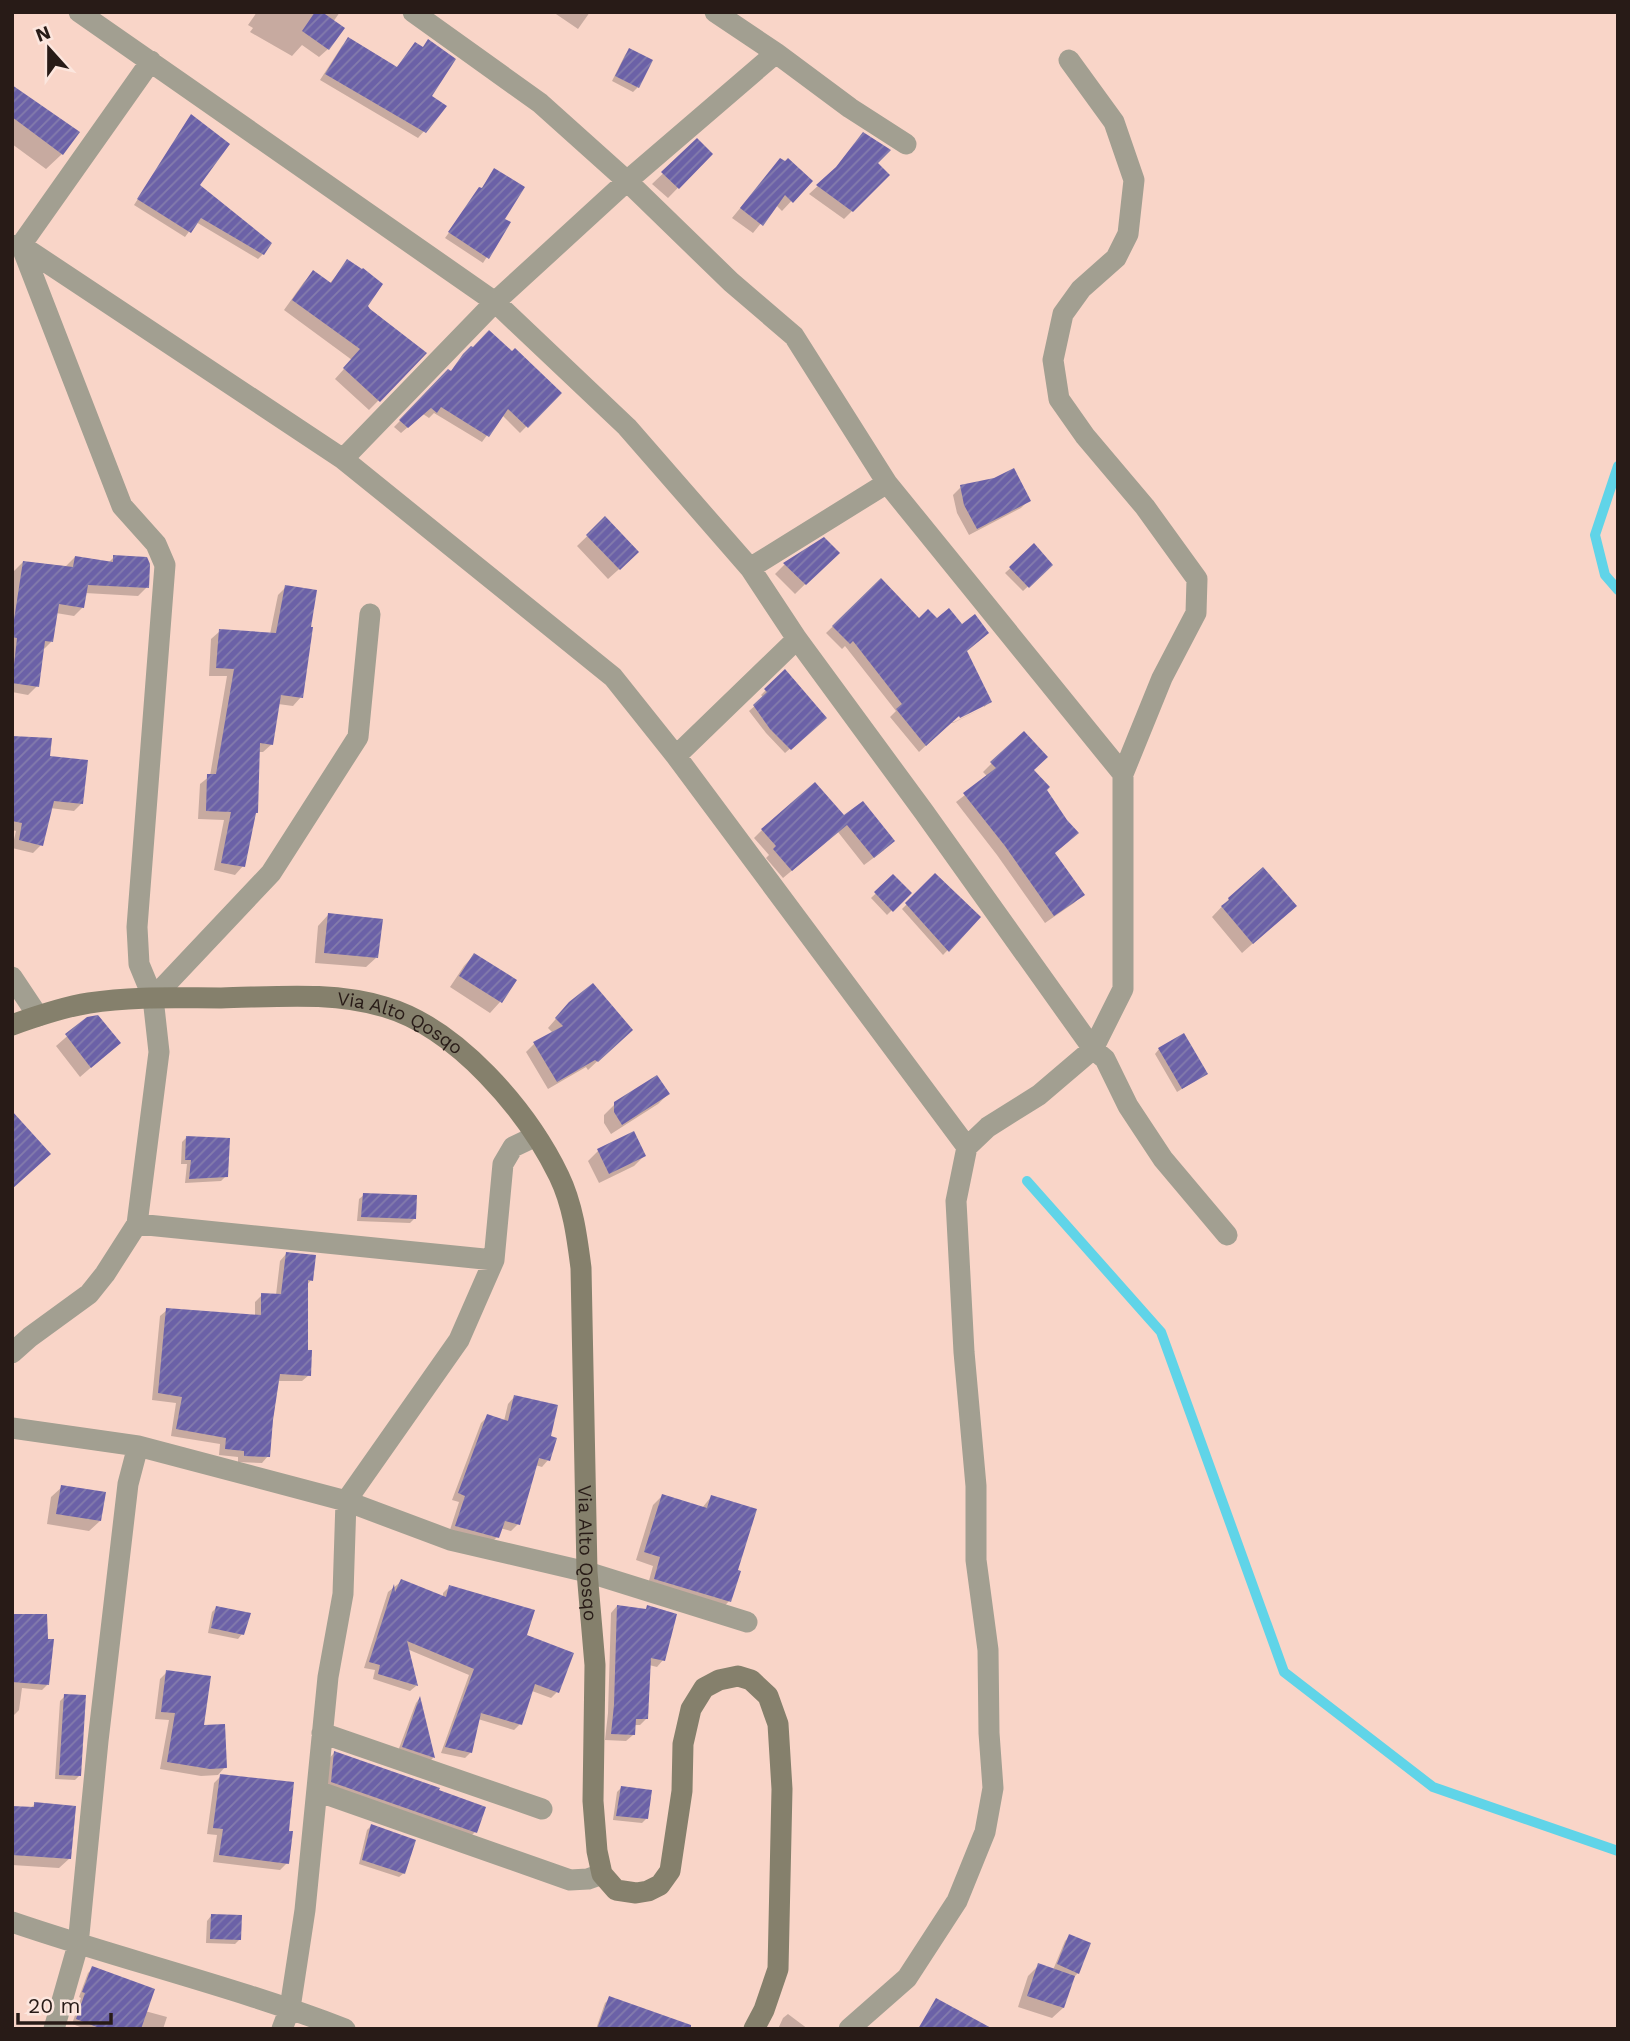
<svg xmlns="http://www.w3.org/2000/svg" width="1630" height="2041" viewBox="0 0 1630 2041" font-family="'Work Sans',sans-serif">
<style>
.shadow{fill:#0003}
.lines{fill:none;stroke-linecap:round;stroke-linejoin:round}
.stream{stroke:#60d4e8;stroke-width:10}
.building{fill:url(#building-hatch)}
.street{stroke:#a29f91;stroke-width:21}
.secondary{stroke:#85806c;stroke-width:21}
.labels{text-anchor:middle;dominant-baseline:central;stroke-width:7;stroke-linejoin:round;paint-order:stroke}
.street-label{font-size:19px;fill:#281b17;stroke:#fce6de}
</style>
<defs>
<pattern id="building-hatch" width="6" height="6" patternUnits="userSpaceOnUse" patternTransform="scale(1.75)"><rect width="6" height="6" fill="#6b61a7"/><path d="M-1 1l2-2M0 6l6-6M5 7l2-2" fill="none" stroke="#847cac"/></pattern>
</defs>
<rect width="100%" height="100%" fill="#f9d5c8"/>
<path class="shadow" d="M257,12H340L333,22L328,49L319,57L302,45L292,56L250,32L253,28L248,25Z
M553,12H590L578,29Z
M348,40L396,68L415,44L421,49L428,41L430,97L445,107L418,138L320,80L342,46Z
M629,50L638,87L633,92L612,81L625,55Z
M12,86L62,154L46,169L12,144Z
M191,116L197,185L263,254L258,259L196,222L185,237L134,205Z
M863,134L876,163L888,175L844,219L809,194L831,174Z
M697,141L711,154L668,198L652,184Z
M780,160L810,181L782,211L776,205L753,233L732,218Z
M495,170L502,220L509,223L483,263L445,238Z
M348,262L366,306L425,353L369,410L335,379L352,360L284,310L304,282L313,273L329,284Z
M465,354L559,393L520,433L502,415L482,442L434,413L429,418L423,414L401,433L394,427L448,372L450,373Z
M961,487L1029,500L1021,508L969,535L957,513L953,495Z
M605,519L627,562L608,579L577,546Z
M1034,546L1051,565L1023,591L1005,573Z
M837,553L795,594L775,574L785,564Z
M75,557L108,563L114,557L147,587L138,596L85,593L83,607L74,616L56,613L51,642L42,651L37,686L28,695L12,692V586L14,571L23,562L66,566Z
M881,580L919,620L990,702L984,707V704L951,720L953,723L983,708L952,723L951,722L919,752L890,717L896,711L845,646L842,649L826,633Z
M286,587L301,697L293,706L278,704L272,744L263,752H258L253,815L243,866L235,875L214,870L224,820L198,819L200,784L210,776L227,676H209L211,639L220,631L270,634L278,595Z
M785,671L825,718L785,753L766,733L749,711L764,698L761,695Z
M12,737L48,758L82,803L74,811L50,808L41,845L33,853L12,848L16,831L12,830Z
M992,763L1032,770L1045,790L1054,854L1083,894L1074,903L1045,923L997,855L956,802L988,777L983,772Z
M844,817L884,850L864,865L838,832L783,878L766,858L769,855L754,838L762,830Z
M935,876L979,917L943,955L902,909Z
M893,877L909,893L887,915L871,898Z
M1229,899L1284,916L1242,953L1212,917Z
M328,915L377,957L366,967L315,963L318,926Z
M474,955L515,981L500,1002L490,1013L450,987L464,966Z
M561,1013L622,1038L588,1070L586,1067L548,1089L526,1052L534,1044L553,1033L548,1028Z
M88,1018L119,1043L80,1077L56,1046Z
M1159,1049L1206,1074L1177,1092L1155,1054Z
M668,1094L658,1104L611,1134L604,1123V1115L615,1104Z
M187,1137L226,1176L221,1181L185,1183L187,1164H181L182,1142Z
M598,1151L644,1156L634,1166L599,1183L588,1161Z
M364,1195L414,1219L410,1223L357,1221L359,1199Z
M286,1254L311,1280L307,1285L306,1351L309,1375L302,1381H278L268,1456L262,1463L238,1462V1457L219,1455L220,1444L171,1436L176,1403L152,1400L160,1316L167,1310L255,1317V1302L262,1295H276L280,1261Z
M514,1397L549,1437L548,1460L542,1467L535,1465L518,1524L511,1531L500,1528L497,1537L490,1544L449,1533L459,1502L452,1500L481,1423L488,1416L504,1421L508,1404Z
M62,1487L100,1521L89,1531L47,1524L51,1497Z
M662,1496L702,1508L711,1497L736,1571L729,1601L721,1610L647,1588L653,1566L636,1560L653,1505Z
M402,1581L443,1597V1593L449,1587L525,1636L557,1692L551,1698L532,1691L520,1724L514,1730L478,1719L471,1752L465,1758L441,1753L469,1675L407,1649L416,1686L410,1691L373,1679L375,1670L364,1668L388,1592Z
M617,1606L644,1611L648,1607L663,1660L657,1667L649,1665L646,1719L640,1725H634L633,1735L626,1741L605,1740L608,1713L611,1613Z
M217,1607L242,1634L238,1639L208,1633L212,1612Z
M12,1616L48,1684L42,1690L22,1688L19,1710L13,1716Z
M167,1672L225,1767L218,1775L201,1776L160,1769L169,1720L155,1719L160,1679Z
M65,1696L80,1775L75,1780L55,1779L60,1701Z
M419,1699L433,1758L429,1762L398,1751L416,1703Z
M334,1753L475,1832L467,1840L324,1790L327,1761Z
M221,1776L287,1832V1863L280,1870L213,1862L217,1835L207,1834L214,1783Z
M621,1788L646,1819L642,1823L613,1820L617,1792Z
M35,1804L70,1858L59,1868L12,1865V1807L31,1808Z
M371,1826L404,1873L399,1877L359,1864L367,1830Z
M211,1916L240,1939L235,1944L206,1943L207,1921Z
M1070,1936L1078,1973L1073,1978L1063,2008L1052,2018L1018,2007L1028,1976L1039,1965L1053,1970L1065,1941Z
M93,1968L145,2011L167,2017L163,2029H86L72,2024L81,1998L79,1997L88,1973Z
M610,1998L623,2029H596L605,2003Z
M788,2014L808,2029H778L783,2018Z"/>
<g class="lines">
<path class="stream" d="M1618,466L1595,535L1605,575L1618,590
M1027,1181L1161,1332L1284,1672L1433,1787L1618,1851"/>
</g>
<path class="building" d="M315,12H322L345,28L329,50L302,31Z
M348,37L397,67L415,42L423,47L428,39L456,59L432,96L447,106L426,133L325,74Z
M629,48L653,60L639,88L615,76Z
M12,85L80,132L63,155L12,117Z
M191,114L230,144L200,185L272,243L264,255L201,218L191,233L137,199Z
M863,132L891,150L878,163L890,175L853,212L816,185L836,167Z
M697,138L713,154L679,189L661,172Z
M780,158L785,161L788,158L813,181L793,203L785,195L763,226L740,208Z
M494,168L525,187L505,219L511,222L489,259L448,232L479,187L482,188Z
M347,259L362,269L363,268L383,284L368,306L370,309L427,353L380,402L343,368L360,349L292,300L313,270L331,283Z
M489,330L512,351L515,348L562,393L528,428L508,409L489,437L441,407L437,413L431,408L408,428L399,420L448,369L451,371L463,354L471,346L473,347Z
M1014,468L1031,501L977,529L964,505L960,485L994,478Z
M605,516L639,552L620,570L586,535Z
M824,537L840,553L806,585L783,563Z
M1034,543L1053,565L1029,588L1009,567Z
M113,555L147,557L150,564L149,588L88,585L84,608L59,604L53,642L45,641L39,687L12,683L17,638L12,637V633L23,561L73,567L75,556L113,562Z
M881,578L919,618L928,609L937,618L949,608L962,624L975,614L989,633L967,651L992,702L960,718L959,716L926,746L896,709L902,704L853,641L850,644L832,626Z
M285,585L317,590L311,627H313L303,698L281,695L273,745L260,743L258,813H256L245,867L221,863L231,812L206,811L207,774H216L234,669L216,668L219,629L276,633Z
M785,669L827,718L791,750L770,729L753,705L767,692L764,689Z
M1024,731L1048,757L1034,770L1050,787L1047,790L1067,820L1079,833L1055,853L1085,895L1054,916L1005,846L963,793L996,768L990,762Z
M12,736L52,738L50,756L88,760L83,804L54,801L43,846L19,840L22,823L12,821Z
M815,782L844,815L863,801L895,841L874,858L847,825L792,871L773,849L776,846L761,829Z
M1263,867L1297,906L1253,944L1221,906L1229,900L1228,898Z
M935,873L981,917L949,952L905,903Z
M893,874L912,893L893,912L874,892Z
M328,913L383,919L378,958L324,953Z
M474,953L517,980L502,1003L459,976Z
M593,983L633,1030L598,1062L595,1060L557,1082L533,1042L563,1026L555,1018L569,1002Z
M98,1015L121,1043L91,1068L65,1034L87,1017Z
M1184,1033L1208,1074L1182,1089L1158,1048Z
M657,1075L670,1094L622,1125L614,1112V1102Z
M12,1111L51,1154L12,1189Z
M634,1131L646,1156L609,1174L597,1149Z
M186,1136L230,1138L228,1177L189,1179L191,1160H185Z
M363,1193L417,1195L416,1219L361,1217Z
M286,1252L316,1255L313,1281L308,1280V1350H312L311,1376L280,1374L273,1420L270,1457L244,1456V1451L225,1449L226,1438L176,1429L182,1397L158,1393L166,1308L261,1315V1293L281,1294Z
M514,1395L558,1405L551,1436L557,1438L550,1461L539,1458L520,1525L505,1521L499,1538L455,1526L465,1496L458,1493L487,1414L508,1421Z
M61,1485L106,1492L101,1521L56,1514Z
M662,1494L707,1508L711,1495L757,1509L738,1570L741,1571L731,1602L654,1579L660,1557L644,1552Z
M401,1579L446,1597L449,1585L535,1610L527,1635L574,1653L559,1693L535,1684L522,1725L481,1713L472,1753L445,1747L474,1669L407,1641L418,1686L378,1674L380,1665L369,1662L394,1584L395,1592Z
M617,1605L646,1609L647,1605L677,1614L665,1661L651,1658L648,1719H636L635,1735L611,1734L614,1705Z
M216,1606L251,1613L244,1635L211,1628Z
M12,1614H47L48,1639H54L49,1685L12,1682Z
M166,1670L211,1676L204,1725L225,1724L227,1768L210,1769L167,1762L175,1713L161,1712Z
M64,1694L86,1695L81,1776L59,1775Z
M420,1696L435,1758L402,1747Z
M334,1751L440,1788L439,1790L486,1807L477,1833L331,1782Z
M220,1774L294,1782L289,1831H293L289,1864L219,1855L223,1829L213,1828Z
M621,1786L652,1790L648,1819L616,1816Z
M34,1802L76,1806L71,1859L12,1855V1806L34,1807Z
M371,1824L416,1840L405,1874L362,1860Z
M211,1914L242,1915L241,1940L210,1939Z
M1069,1934L1091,1943L1079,1974L1057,1964Z
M1038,1963L1075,1976L1064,2008L1027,1996Z
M92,1966L155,1989L141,2029H102L76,2019L85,1993L82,1992Z
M609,1996L691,2025V2029H597Z
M936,1998L993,2029H918Z"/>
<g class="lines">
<path class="street" d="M79,12L495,302L627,427L750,568L797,639L924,812L1093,1049L1105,1059L1128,1106L1163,1159L1227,1235
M413,12L540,103L627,181L731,282L794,336L887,483
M715,12L776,53L850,108L906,144
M1069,60L1114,122L1134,180L1128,234L1116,258L1081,289L1063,314L1053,360L1059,399L1085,436L1145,507L1197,579L1196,613L1162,678L1123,774
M19,244L343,459L613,677L676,756L967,1147
M343,459L495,302L627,181L776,53
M750,568L887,483L1123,774V989L1093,1049L1039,1095L988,1127L967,1147L956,1201L964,1352L976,1486V1560L988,1650L989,1733L993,1788L985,1832L957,1901L907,1978L849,2029
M676,756L797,639
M12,977L38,1016
M153,998L271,873L358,737L370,614
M137,1224L494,1260
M12,1353L30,1337L89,1294L105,1274L137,1224L159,1052L153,998L139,964L137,927L165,565L156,544L122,506L21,245L151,61
M12,1428L138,1446L346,1501L450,1540L587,1572L747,1622
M322,1733L542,1809
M317,1791L570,1880L588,1879L602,1874
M12,1922C123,1960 236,1987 345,2029
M54,2029L78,1945L98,1741L128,1484L138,1446
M282,2029L290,2008L305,1910L328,1677L343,1594L346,1501L459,1340L494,1260L503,1164L513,1147L536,1136"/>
<path class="secondary" id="s1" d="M12,1025C37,1016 63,1007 89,1003C132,996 178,998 221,998C275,997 332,991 385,1007C457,1028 527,1110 559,1176C573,1205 577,1237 581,1268L587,1572L595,1665L593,1801L597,1851L602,1874L616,1890L636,1893L648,1891L660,1885L670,1871L682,1791L683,1744L691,1709L704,1688L719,1680L738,1676L751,1680L768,1696L778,1724L782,1789L778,1969L764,2010L754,2029"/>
</g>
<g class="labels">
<g class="street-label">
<text stroke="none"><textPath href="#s1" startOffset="397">Via Alto Qosqo</textPath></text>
<text stroke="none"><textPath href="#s1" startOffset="1006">Via Alto Qosqo</textPath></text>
</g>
</g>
<rect width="1630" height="2041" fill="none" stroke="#281b17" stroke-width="28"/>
<g transform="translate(49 49) rotate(339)" stroke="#fce6de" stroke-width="5" paint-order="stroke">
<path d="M0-5L12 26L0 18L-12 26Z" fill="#281b17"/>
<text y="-10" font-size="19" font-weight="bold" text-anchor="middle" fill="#281b17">N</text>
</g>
<path d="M18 2013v10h93v-10" fill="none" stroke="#281b17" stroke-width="3.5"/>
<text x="28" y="2013" font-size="21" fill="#281b17" stroke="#fce6de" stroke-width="5" paint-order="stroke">20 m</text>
</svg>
